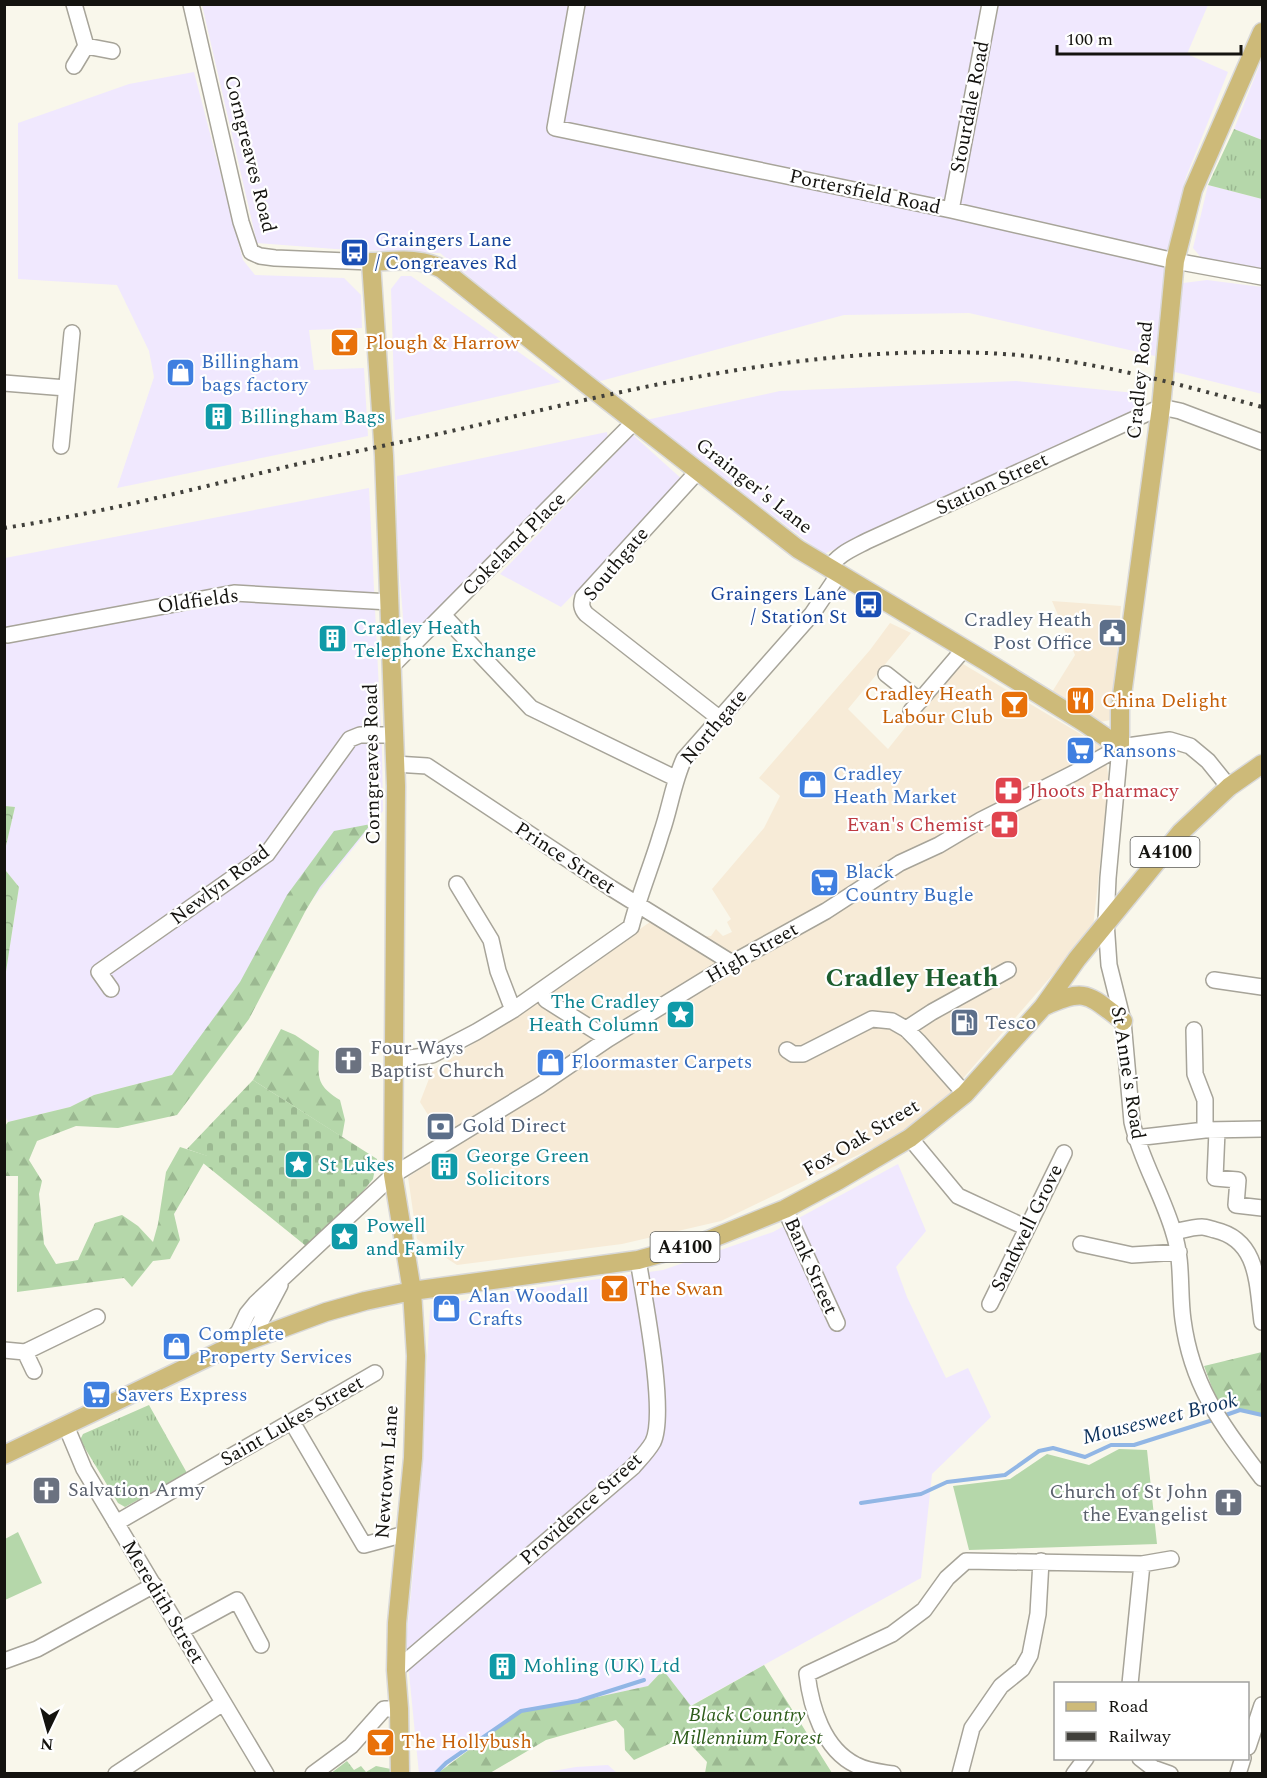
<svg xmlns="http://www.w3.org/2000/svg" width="1267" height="1778" viewBox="0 0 1267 1778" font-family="Spectral,serif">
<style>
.commercial{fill:#f7ebd7}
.industrial{fill:#f0e8fe}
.grass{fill:url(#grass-tufts)}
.forest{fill:url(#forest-firs)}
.cemetery{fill:url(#cemetery-stones)}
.park{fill:url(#park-crowns)}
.garden{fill:#b5d7aa}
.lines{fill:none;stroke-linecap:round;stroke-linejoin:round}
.stream{stroke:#91b6e5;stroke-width:4}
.minor-casing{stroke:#a7a499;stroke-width:18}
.major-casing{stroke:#d9d9d9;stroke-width:21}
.minor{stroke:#fff;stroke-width:15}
.major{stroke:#cdba79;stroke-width:18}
.rail{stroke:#41403b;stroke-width:4;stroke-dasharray:3 6;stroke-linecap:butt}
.labels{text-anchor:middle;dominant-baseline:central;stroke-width:4.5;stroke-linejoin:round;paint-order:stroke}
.shield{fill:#fff;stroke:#5a5a57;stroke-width:1.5}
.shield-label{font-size:18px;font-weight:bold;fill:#14130f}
.street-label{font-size:20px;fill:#14130f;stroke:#fff}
.transit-label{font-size:20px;fill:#164399;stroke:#fff;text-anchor:start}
.food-label{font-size:20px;fill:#c56008;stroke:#fff;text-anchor:start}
.shop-label{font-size:20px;fill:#366cbe;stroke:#fff;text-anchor:start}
.culture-label{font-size:20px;fill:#0d838f;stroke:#fff;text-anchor:start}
.service-label{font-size:20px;fill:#4e5e75;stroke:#fff;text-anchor:start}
.health-label{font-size:20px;fill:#be3a42;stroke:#fff;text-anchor:start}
.worship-label{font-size:20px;fill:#5b616d;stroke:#fff;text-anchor:start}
.park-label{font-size:20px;font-style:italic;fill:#2d5c1a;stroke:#fff}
.water-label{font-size:21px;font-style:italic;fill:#0d325d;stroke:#fff}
.district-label{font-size:26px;font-weight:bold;fill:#1c5d2e;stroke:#fff}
</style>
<defs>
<pattern id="grass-tufts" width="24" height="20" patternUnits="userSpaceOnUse" patternTransform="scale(1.5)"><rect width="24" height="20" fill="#b5d7aa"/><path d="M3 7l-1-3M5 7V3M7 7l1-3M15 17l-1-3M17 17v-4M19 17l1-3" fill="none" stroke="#9bb891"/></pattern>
<pattern id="forest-firs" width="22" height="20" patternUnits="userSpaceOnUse" patternTransform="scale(1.5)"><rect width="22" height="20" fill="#b5d7aa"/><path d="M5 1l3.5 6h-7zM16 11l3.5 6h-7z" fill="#9bb891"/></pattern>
<pattern id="cemetery-stones" width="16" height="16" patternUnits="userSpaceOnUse" patternTransform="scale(1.5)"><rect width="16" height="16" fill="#b5d7aa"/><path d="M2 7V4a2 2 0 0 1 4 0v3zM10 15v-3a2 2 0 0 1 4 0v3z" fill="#9bb891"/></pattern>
<pattern id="park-crowns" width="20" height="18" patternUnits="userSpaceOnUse" patternTransform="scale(1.5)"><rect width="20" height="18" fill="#b5d7aa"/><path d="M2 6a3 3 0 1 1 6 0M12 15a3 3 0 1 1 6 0" fill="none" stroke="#9bb891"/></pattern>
</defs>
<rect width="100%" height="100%" fill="#f9f7eb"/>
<path class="commercial" d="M1052,601L1121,606L1111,720L1100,722L1052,692L1075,655Z
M890,623L911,633L848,709L888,749L958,661L1104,748L1109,781L1093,928L940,1105L885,1142L721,1221L622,1244L457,1265L417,1239L408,1177L450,1150L420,1102L432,1071L521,1012L650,922L685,937L711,936L716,929L723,936L732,932L727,922L731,919L712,889L764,828L780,796L759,778L870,650Z"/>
<path class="industrial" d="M202,5H1208L1187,54L1228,72L1186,177L1167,255L1155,356L969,313L844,315L597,382L440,253L335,249L257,243Z
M1262,59V140L1234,129Z
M194,72L243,260L255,275L344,278L361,295L362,328L309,330L314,370L364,368L368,436L117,488L154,377L149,351L117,285L18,279V123L129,84Z
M1208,185L1262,199V271L1204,261L1193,248Z
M401,276H411L561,382L395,420L391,289Z
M1207,280L1262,287V394L1175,372L1183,283Z
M1016,381L1135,393L1134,414L824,554L646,420L780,391Z
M607,432L608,438L413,633L404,630L397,541V476Z
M633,435L684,481L561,607L500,574Z
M369,488L382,750L383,811L172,1075L94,1095L70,1107L8,1122L4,1113L5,978L19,887L6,871L5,850L15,807L5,806V558Z
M898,1164L926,1231L896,1267L907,1297L946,1378L968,1368L991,1417L932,1474L921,1578L690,1706L663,1670L648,1686L556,1706L521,1711L471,1746L437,1773L419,1774L406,1643L417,1533L430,1310L484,1295L663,1270L773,1232Z
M608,1765L617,1773H541L576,1767Z"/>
<path class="grass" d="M1234,129L1262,140V199L1208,185Z
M149,1405L187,1473L125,1507L118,1503L80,1440L83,1434Z"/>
<path class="forest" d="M371,824L320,887L306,910L249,1019L177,1115L118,1128L76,1126L37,1141L29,1160L42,1181L39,1194L44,1244L56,1264L78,1260L95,1223L122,1215L138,1226L153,1242L158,1224L166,1172L180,1147L208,1156L174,1214L180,1240L170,1259L153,1261L132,1287L124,1278L17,1292L18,1176H5V1126L8,1122L70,1107L94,1095L172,1075L240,982L287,895L334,831Z
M281,1029L295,1035L319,1051C318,1078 316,1085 340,1100L345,1120L342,1137L253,1080Z
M1262,1352V1415L1240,1410L1217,1401L1204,1366Z
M764,1665L832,1773H705L707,1762L684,1737L634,1760L625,1750L624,1729L616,1720L546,1740L490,1773H438L521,1711L556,1706L648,1686L663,1670L691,1706Z
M347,1761L354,1770L361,1766L366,1772L376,1766L391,1769L390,1773L330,1774Z"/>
<path class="cemetery" d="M253,1080L377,1159L373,1179L354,1202L306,1246L203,1163L207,1156L187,1149Z"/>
<path class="park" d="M5,806L15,807L5,850L6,871L19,887L5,978Z"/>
<path class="garden" d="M1119,1449L1147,1450L1157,1544L969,1550L953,1486L1010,1479L1047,1454L1089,1465Z
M18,1532L42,1583L5,1600V1539Z"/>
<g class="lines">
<path class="stream" d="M1223,1416L1240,1410L1262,1415
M861,1503L921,1494L947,1482L1005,1475L1039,1451L1053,1448L1085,1457L1111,1445H1134L1216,1419
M435,1774L446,1763L521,1711L578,1701L644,1680"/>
<defs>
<path id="minor" d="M74,4L86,46
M191,4L241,222L251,252L260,256L275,258L371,262
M577,4L555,128L951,210L1175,261L1262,277
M74,66L86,46L112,51
M951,210L990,4
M4,383L66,388
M61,446L72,333
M698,471L583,597C581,604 581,608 586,614L719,718
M829,569C838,554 852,549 867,541L1161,407L1180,411L1262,442
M444,616L531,708L675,778
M8,635L234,593L390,602
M392,666L635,421
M886,674L920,701
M911,711L964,649
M1120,747L1108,878L1106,922L1109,965L1123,1021L1132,1122C1141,1161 1163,1195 1174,1234C1183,1262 1179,1292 1183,1320C1192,1388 1223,1426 1262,1478
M395,764L427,766L611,888L732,963
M457,884L491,940L498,971L513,1010
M1214,980L1262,987
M111,989L99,972L267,854L350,739L360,735H394
M546,1000L608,1039
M906,1029L932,1012L1008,970
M1194,1030L1195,1074L1205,1100V1130
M787,1050L793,1054H803L872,1019L892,1021L906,1029L918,1041L965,1094
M395,1060L432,1055L476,1032L513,1010L631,927C639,895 652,865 661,834C670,809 673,783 684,759L812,614L839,574
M1217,1131L1215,1178L1238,1180L1236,1205L1262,1208
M910,1138L958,1196L1027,1228
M1135,1138L1205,1130L1262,1129
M785,1209L837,1323
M1174,1232C1183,1230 1193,1227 1202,1227C1206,1227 1211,1229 1215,1230C1259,1240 1257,1285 1262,1322
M1081,1244L1132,1255L1179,1252
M990,1304L1064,1153
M252,1338L280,1285
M4,1350L25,1352L97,1317
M223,1350L239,1331L247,1314L256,1303L393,1175L539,1086L608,1039L732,963L826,911L900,863L939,845L981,820L1074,773L1120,747L1170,740L1190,746L1208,761L1229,787
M25,1352L34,1371
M292,1422L364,1545L405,1534
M66,1426L84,1469L266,1774
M116,1523L375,1373
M1142,1564L1171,1559
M180,1631L237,1600L261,1645
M4,1661L37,1649L154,1585
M396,1670L633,1467C639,1460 648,1451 653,1442C667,1413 644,1297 638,1260
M1248,1747L1262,1705
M1140,1758L1153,1768L1170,1774
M116,1774L223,1703
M313,1774L351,1746L384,1709H399
M893,1774C880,1772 867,1771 856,1765C823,1749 811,1707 807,1674L892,1634L924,1610L947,1578L966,1561L1142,1564L1130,1684
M960,1774L972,1728L1001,1686L1022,1669L1030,1655L1038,1614L1041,1561
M1074,1774L1086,1758
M1238,1774L1243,1758"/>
<path id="major" d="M1120,747V710L1161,407L1175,261L1193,190L1262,32
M1045,1006C1087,987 1088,995 1123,1021
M4,1455L223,1350L326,1312L365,1301L412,1291L638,1260L706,1241L785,1209L839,1180L910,1138L965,1094L1043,1007L1077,959L1181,832L1229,787L1262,764
M400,1774L399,1709L396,1670L397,1623L413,1458L416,1356L412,1291L393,1175L396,786L384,456L371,262C395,261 421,257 442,269L585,383L798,549L985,661L1085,723L1120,747"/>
</defs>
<use href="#minor" class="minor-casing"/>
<use href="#major" class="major-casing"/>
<use href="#minor" class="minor"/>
<use href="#major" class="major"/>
<path class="rail" d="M4,528C102,513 198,488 294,465C361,450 428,437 495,421C662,381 832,343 1004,354C1093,360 1178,384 1262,407"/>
</g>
<defs>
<symbol id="bus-square" viewBox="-11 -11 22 22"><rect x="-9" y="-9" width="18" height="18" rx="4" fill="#1a4fb4" stroke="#fff"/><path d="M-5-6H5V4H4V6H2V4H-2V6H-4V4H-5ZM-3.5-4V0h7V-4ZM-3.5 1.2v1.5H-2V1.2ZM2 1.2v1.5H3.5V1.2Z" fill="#fff"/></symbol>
<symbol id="bar-square" viewBox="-11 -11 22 22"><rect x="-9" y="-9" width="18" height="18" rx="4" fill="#e8710a" stroke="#fff"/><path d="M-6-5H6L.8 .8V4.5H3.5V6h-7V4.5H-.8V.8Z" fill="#fff"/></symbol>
<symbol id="shop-square" viewBox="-11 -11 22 22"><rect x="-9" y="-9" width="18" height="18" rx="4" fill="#3f7fe0" stroke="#fff"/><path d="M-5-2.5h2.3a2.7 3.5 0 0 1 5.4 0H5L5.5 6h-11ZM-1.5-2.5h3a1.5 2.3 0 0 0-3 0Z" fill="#fff"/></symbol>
<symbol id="building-square" viewBox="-11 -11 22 22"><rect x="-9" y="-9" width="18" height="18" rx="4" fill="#0f9aa8" stroke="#fff"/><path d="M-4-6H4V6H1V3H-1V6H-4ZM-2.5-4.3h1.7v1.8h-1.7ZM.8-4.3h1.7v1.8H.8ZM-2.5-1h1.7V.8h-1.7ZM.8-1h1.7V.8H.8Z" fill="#fff"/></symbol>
<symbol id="civic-square" viewBox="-11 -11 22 22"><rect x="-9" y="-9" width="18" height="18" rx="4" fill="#5c6f8a" stroke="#fff"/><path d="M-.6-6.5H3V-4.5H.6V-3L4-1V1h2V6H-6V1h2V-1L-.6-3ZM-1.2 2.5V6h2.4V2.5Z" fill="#fff"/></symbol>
<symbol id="restaurant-square" viewBox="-11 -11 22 22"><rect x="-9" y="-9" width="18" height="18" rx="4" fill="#e8710a" stroke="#fff"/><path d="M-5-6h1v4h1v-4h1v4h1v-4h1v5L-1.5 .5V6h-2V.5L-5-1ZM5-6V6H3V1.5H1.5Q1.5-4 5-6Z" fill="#fff"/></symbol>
<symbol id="supermarket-square" viewBox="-11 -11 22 22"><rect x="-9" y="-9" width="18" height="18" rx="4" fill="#3f7fe0" stroke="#fff"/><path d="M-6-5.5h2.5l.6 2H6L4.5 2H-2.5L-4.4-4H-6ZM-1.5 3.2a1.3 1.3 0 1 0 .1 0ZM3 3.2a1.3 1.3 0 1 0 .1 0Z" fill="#fff"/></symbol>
<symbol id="pharmacy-square" viewBox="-11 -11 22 22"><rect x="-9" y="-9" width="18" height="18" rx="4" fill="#e0444e" stroke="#fff"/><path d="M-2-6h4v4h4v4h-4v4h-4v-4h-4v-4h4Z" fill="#fff"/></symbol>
<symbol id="sight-square" viewBox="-11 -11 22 22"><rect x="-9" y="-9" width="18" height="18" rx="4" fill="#0f9aa8" stroke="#fff"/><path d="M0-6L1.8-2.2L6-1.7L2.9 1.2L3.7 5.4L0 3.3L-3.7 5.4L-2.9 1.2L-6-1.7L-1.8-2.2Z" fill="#fff"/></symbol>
<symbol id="fuel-square" viewBox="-11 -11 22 22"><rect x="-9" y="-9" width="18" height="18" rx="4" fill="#5c6f8a" stroke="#fff"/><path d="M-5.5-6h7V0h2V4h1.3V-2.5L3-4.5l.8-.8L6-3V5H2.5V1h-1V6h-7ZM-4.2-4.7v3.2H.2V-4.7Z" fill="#fff"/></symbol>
<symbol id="church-square" viewBox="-11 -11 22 22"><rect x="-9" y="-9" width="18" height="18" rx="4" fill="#6b7280" stroke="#fff"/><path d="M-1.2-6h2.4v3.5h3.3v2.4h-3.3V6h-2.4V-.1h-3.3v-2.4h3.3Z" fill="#fff"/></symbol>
<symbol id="bank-square" viewBox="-11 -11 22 22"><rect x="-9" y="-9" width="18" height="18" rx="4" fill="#5c6f8a" stroke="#fff"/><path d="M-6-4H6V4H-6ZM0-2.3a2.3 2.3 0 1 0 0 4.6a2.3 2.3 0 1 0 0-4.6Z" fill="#fff"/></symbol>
</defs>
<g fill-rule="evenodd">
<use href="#bus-square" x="338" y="236" width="33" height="33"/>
<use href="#bar-square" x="328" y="326" width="33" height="33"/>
<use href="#shop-square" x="164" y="356" width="33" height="33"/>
<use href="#building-square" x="202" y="400" width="33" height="33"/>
<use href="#bus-square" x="852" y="588" width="33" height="33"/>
<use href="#civic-square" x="1096" y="616" width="33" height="33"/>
<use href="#building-square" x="316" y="622" width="33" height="33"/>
<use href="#restaurant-square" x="1064" y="684" width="33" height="33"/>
<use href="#bar-square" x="998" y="688" width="33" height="33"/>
<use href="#supermarket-square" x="1064" y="734" width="33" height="33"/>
<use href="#shop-square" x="796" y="768" width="33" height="33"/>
<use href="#pharmacy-square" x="992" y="774" width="33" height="33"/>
<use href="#pharmacy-square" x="988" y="808" width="33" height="33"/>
<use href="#supermarket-square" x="808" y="866" width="33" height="33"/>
<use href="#sight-square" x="664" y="998" width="33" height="33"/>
<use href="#fuel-square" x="948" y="1006" width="33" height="33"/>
<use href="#church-square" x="332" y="1044" width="33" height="33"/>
<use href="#shop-square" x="534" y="1046" width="33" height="33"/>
<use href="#bank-square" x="424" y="1110" width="33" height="33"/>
<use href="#sight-square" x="282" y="1148" width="33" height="33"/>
<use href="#building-square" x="428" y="1150" width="33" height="33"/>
<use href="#sight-square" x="328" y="1220" width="33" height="33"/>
<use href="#bar-square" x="598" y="1272" width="33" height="33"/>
<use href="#shop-square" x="430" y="1292" width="33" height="33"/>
<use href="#shop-square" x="160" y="1330" width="33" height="33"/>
<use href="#supermarket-square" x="80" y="1378" width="33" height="33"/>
<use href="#church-square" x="30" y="1474" width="33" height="33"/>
<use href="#church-square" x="1212" y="1486" width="33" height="33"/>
<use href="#building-square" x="486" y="1650" width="33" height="33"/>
<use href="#bar-square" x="364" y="1726" width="33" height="33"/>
</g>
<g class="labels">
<g class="shield">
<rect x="1130.5" y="837" width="69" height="30" rx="4.5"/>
<rect x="650.5" y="1232" width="69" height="30" rx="4.5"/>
</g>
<g class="shield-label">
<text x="1165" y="852">A4100</text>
<text x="685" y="1247">A4100</text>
</g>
<g class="street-label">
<text transform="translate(970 107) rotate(-79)">Stourdale Road</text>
<text transform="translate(250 154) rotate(76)">Corngreaves Road</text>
<text transform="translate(865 192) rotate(12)">Portersfield Road</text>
<text transform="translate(1140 380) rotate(-84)">Cradley Road</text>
<text transform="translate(992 484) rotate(-25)">Station Street</text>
<text transform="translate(754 486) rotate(38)">Grainger's Lane</text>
<text transform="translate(514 544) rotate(-45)">Cokeland Place</text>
<text transform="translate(616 564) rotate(-50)">Southgate</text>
<text transform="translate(198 601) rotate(-8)">Oldfields</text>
<text transform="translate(714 727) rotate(-50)">Northgate</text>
<text transform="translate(372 764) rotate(-91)">Corngreaves Road</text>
<text transform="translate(565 858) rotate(33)">Prince Street</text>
<text transform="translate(220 885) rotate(-37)">Newlyn Road</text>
<text transform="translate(752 953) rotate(-30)">High Street</text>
<text transform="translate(1128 1073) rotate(81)">St Anne's Road</text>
<text transform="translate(861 1138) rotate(-31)">Fox Oak Street</text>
<text transform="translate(1027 1228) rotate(-64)">Sandwell Grove</text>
<text transform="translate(811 1266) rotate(66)">Bank Street</text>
<text transform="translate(292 1421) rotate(-30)">Saint Lukes Street</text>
<text transform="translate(387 1472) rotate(-86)">Newtown Lane</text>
<text transform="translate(581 1509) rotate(-42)">Providence Street</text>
<text transform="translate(163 1602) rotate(59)">Meredith Street</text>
</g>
<g class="transit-label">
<text x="375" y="240">Graingers Lane<tspan x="375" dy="23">/ Congreaves Rd</tspan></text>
<text x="847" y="594" text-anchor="end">Graingers Lane<tspan x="847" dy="23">/ Station St</tspan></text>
</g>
<g class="food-label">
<text x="365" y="343">Plough &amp; Harrow</text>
<text x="993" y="694" text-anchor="end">Cradley Heath<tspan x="993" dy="23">Labour Club</tspan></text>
<text x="1102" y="701">China Delight</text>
<text x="636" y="1289">The Swan</text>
<text x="401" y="1742">The Hollybush</text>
</g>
<g class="shop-label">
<text x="201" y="362">Billingham<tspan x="201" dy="23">bags factory</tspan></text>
<text x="1102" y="751">Ransons</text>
<text x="833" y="774">Cradley<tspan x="833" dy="23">Heath Market</tspan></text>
<text x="845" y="872">Black<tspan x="845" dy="23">Country Bugle</tspan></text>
<text x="571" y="1062">Floormaster Carpets</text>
<text x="468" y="1296">Alan Woodall<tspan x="468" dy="23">Crafts</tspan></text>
<text x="198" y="1334">Complete<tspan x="198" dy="23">Property Services</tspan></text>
<text x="117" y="1395">Savers Express</text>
</g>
<g class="culture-label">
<text x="240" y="417">Billingham Bags</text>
<text x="353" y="628">Cradley Heath<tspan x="353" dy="23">Telephone Exchange</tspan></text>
<text x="659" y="1002" text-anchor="end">The Cradley<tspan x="659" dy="23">Heath Column</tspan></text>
<text x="466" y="1156">George Green<tspan x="466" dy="23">Solicitors</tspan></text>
<text x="319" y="1165">St Lukes</text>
<text x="366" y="1226">Powell<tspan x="366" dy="23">and Family</tspan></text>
<text x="523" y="1666">Mohling (UK) Ltd</text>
</g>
<g class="service-label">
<text x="1092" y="620" text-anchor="end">Cradley Heath<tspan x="1092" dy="23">Post Office</tspan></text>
<text x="985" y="1023">Tesco</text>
<text x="462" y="1126">Gold Direct</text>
</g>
<g class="health-label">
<text x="1029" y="791">Jhoots Pharmacy</text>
<text x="984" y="825" text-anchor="end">Evan's Chemist</text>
</g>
<g class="worship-label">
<text x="370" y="1048">Four Ways<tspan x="370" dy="23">Baptist Church</tspan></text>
<text x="68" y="1490">Salvation Army</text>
<text x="1208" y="1492" text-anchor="end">Church of St John<tspan x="1208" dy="23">the Evangelist</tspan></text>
</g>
<g class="park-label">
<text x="747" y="1715">Black Country<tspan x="747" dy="23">Millennium Forest</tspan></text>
</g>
<g class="water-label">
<text transform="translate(1160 1419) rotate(-14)">Mousesweet Brook</text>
</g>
<g class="district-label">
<text x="912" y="978">Cradley Heath</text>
</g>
</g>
<rect width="1267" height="1778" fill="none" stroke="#14130f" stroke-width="12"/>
<rect x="1054" y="1682" width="195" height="78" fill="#ffffff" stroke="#a1a19f" stroke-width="1.5"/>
<rect x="1066" y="1702" width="30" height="9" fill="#cdba79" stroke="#a1a19f" stroke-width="1.5"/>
<text x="1108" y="1712" font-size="18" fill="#14130f">Road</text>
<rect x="1066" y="1732" width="30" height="9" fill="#41403b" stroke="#a1a19f" stroke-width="1.5"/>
<text x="1108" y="1742" font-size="18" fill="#14130f">Railway</text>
<g transform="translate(48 1730) rotate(185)" stroke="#ffffff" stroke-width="4.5" paint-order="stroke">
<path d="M0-4.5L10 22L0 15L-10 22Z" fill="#14130f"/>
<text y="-9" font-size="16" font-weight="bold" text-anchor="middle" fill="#14130f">N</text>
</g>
<path d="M1057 45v9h184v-9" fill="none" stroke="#14130f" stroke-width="3"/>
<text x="1066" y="45" font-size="18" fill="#14130f" stroke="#ffffff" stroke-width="4.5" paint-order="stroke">100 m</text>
</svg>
